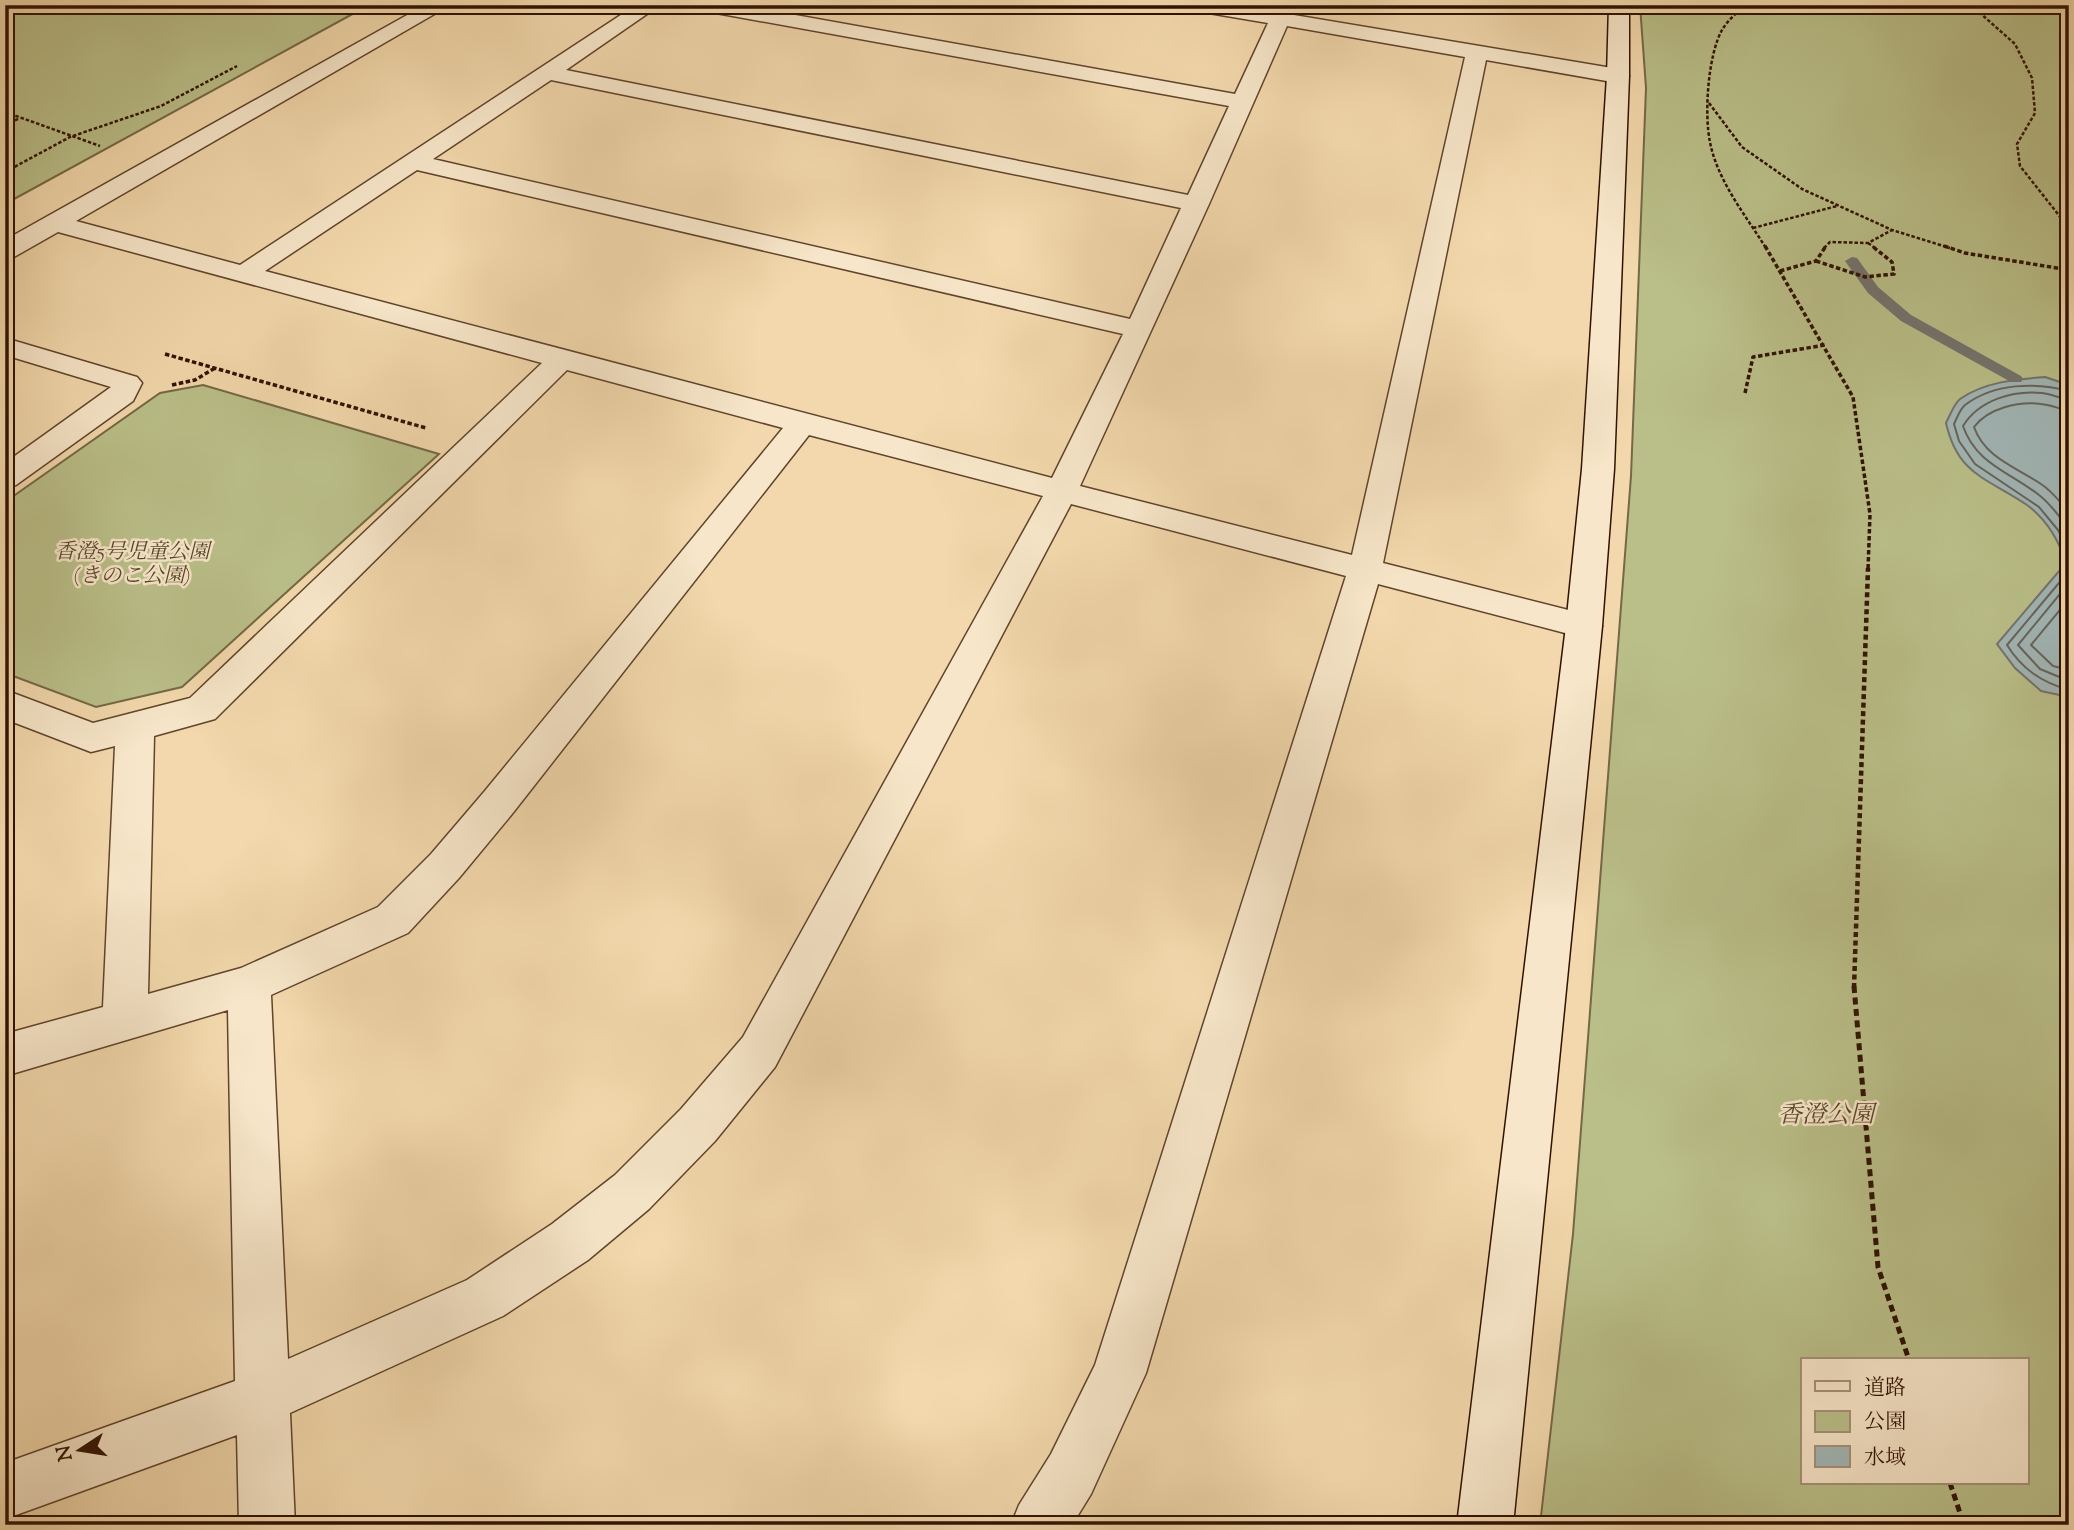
<svg xmlns="http://www.w3.org/2000/svg" width="2074" height="1530" viewBox="0 0 2074 1530" font-family="'Sorts Mill Goudy','Noto Serif JP',serif">
<style>
.green{fill:#babf89;stroke:#756845;stroke-width:2;fill-rule:evenodd}
.water{fill:#a1b6b6;stroke:#74746e;stroke-width:2}
.lines{fill:none;stroke-linecap:round;stroke-linejoin:round}
.shore{stroke:#68645c;stroke-width:2}
.stream{fill:#74746e;fill-rule:evenodd}
.street-casing{stroke:#60442c;stroke-width:3}
.secondary-casing{stroke:#301201;stroke-width:3}
.path-far3{stroke:#301201;stroke-width:2.5;stroke-dasharray:3.5 2;stroke-linecap:butt}
.path-far2{stroke:#301201;stroke-width:3.5;stroke-dasharray:4.5 2.5;stroke-linecap:butt}
.path-far1{stroke:#301201;stroke-width:4.5;stroke-dasharray:5 3.5;stroke-linecap:butt}
.path{stroke:#301201;stroke-width:5;stroke-dasharray:7 4.5;stroke-linecap:butt}
.street{fill:#f7e6c9;fill-rule:evenodd}
.secondary{fill:#f7e6c9;fill-rule:evenodd}
.labels{text-anchor:middle;dominant-baseline:central;stroke-width:5;stroke-linejoin:round;paint-order:stroke}
.park-label{font-size:21px;font-style:italic;fill:#59462a;stroke:#f7e6c9}
.near-park-label{font-size:24px;font-style:italic;fill:#59462a;stroke:#f7e6c9}
</style>
<rect width="100%" height="100%" fill="#f2d8ac"/>
<filter id="stains"><feTurbulence type="fractalNoise" baseFrequency=".00286" numOctaves="4"/><feColorMatrix values="0 0 0 0 .2 0 0 0 0 .09 0 0 0 0 .02 0 0 0 .5 -.17"/></filter>
<radialGradient id="worn" r=".72"><stop offset=".6" stop-color="#630" stop-opacity="0"/><stop offset="1" stop-color="#630" stop-opacity=".3"/></radialGradient>
<path class="green" d="M5,5H369L5,204Z
M1640,5H2069V1525H1540L1573,1234L1631,476L1646,88ZM1803,1360H2027V1483H1803Z
M203,385L439,454L182,687L96,707L5,673V502L160,393Z"/>
<path class="water" d="M2045,377L2069,385V697L2041,691L2015,668L1997,644L2066,563C2059,541 2046,519 2027,505C1988,478 1958,476 1946,423C1950,415 1954,404 1960,399C1984,382 2017,379 2045,377Z"/>
<g class="lines">
<path class="shore" d="M2069,391C2036,382 1994,383 1965,405C1960,409 1957,418 1954,424L1959,441L1975,464L2039,507L2058,530L2069,550
M2069,400C2060,398 2051,394 2042,393C2013,390 1979,400 1963,426C1976,464 2010,472 2039,495C2051,504 2059,517 2069,528
M2069,411C2060,409 2051,405 2041,404C2019,401 1988,408 1974,427C1985,458 2016,467 2041,484C2052,491 2060,502 2069,512
M2069,571L2007,645C2022,669 2041,682 2069,690
M2069,583L2018,645L2040,669L2069,681
M2069,599L2031,645L2053,666L2069,670"/>
<path class="stream" d="M1852,257L1857,258L1878,287L1911,315L2021,376L2023,379L2021,382H2011L1901,321L1868,293L1845,261Z"/>
<defs>
<path id="street" d="M425,5H450L76,221L240,265L636,5H660L566,70L1188,195L1229,106L705,11L695,5H740L1235,94L1268,23L1197,11L1187,5H1234L1618,69L1626,71L1629,76L1626,81L1618,83L1486,60L1383,563L1596,617L1602,626L1596,635L1584,638L1378,584L1146,1373L1091,1494L1072,1525H1011L1019,1505L1051,1454L1095,1365L1346,576L1071,504L775,1067L715,1141L649,1209L588,1260L503,1316L290,1413L295,1525H239L237,1435L5,1519V1463L235,1381L228,1010L5,1076V1034L103,1007L115,746L91,752L5,719V690L93,723L190,698L542,363L58,232L14,257L5,259V240ZM1287,26L1465,57L1352,555L1080,486L1209,204ZM551,80L1181,208L1130,319L433,159ZM417,170L1123,334L1052,478L265,271ZM567,370L783,428L484,792L431,854L378,907L241,968L148,994L154,736L215,719ZM809,435L1043,496L743,1037L681,1109L615,1175L552,1224L467,1280L288,1359L271,995L408,933L459,878L512,814Z
M5,338L137,377L142,383L133,401L16,485L5,488V463L111,387L5,355Z"/>
<path id="secondary" d="M1609,5H1629V76L1614,469L1602,626L1513,1525H1457L1566,626L1582,469L1607,76Z"/>
</defs>
<use href="#street" class="street-casing"/>
<use href="#secondary" class="secondary-casing"/>
<path class="path-far3" d="M1744,5C1737,13 1727,21 1722,30C1708,55 1704,114 1710,142C1717,180 1746,216 1766,248
M1971,5L2015,44L2032,78L2035,113L2017,144L2020,166L2069,228
M2057,5L2069,28
M1709,103L1742,147L1802,189L1892,230L1950,248
M5,112L100,146
M5,125L20,118
M5,172L70,137L161,106L237,66
M1753,228L1837,206
M1868,243L1875,248
M1824,248L1830,242L1868,243L1892,230"/>
<path class="path-far2" d="M1765,246L1853,397L1870,514L1868,570
M1944,246L1965,253L2069,270
M1816,261L1865,277L1894,274L1892,262L1872,246
M1780,271L1816,261L1826,246
M165,354L426,428
M172,385L195,380L215,368
M1745,393L1753,357L1825,345"/>
<path class="path-far1" d="M1854,988L1868,568"/>
<path class="path" d="M1854,986L1878,1267L1909,1360
M1950,1483L1964,1525"/>
<use href="#street" class="street"/>
<use href="#secondary" class="secondary"/>
</g>
<g class="labels">
<g class="park-label">
<text x="132" y="553">香澄5号児童公園<tspan x="132" dy="24">(きのこ公園)</tspan></text>
</g>
<g class="near-park-label">
<text x="1826" y="1116">香澄公園</text>
</g>
</g>
<rect width="2074" height="1530" fill="none" stroke="#f2d8ac" stroke-width="28"/>
<rect x="7" y="7" width="2060" height="1516" fill="none" stroke="#301201" stroke-width="3.5"/>
<rect x="14" y="14" width="2046" height="1502" fill="none" stroke="#301201" stroke-width="2"/>
<rect x="1801" y="1358" width="228" height="126" fill="#f7e6c9" stroke="#a79179" stroke-width="2"/>
<rect x="1815" y="1381" width="35" height="10" fill="#f7e6c9" stroke="#a79179" stroke-width="2"/>
<text x="1864" y="1394" font-size="21" fill="#301201">道路</text>
<rect x="1815" y="1411" width="35" height="21" fill="#babf89" stroke="#a79179" stroke-width="2"/>
<text x="1864" y="1428" font-size="21" fill="#301201">公園</text>
<rect x="1815" y="1446" width="35" height="21" fill="#a1b6b6" stroke="#a79179" stroke-width="2"/>
<text x="1864" y="1464" font-size="21" fill="#301201">水域</text>
<g transform="translate(80 1450) rotate(258)" stroke="#f7e6c9" stroke-width="5" paint-order="stroke">
<path d="M0-5L12 26L0 18L-12 26Z" fill="#301201"/>
<text y="-10" font-size="19" font-weight="bold" text-anchor="middle" fill="#301201">N</text>
</g>
<rect width="100%" height="100%" filter="url(#stains)"/>
<rect width="100%" height="100%" fill="url(#worn)"/>
</svg>
